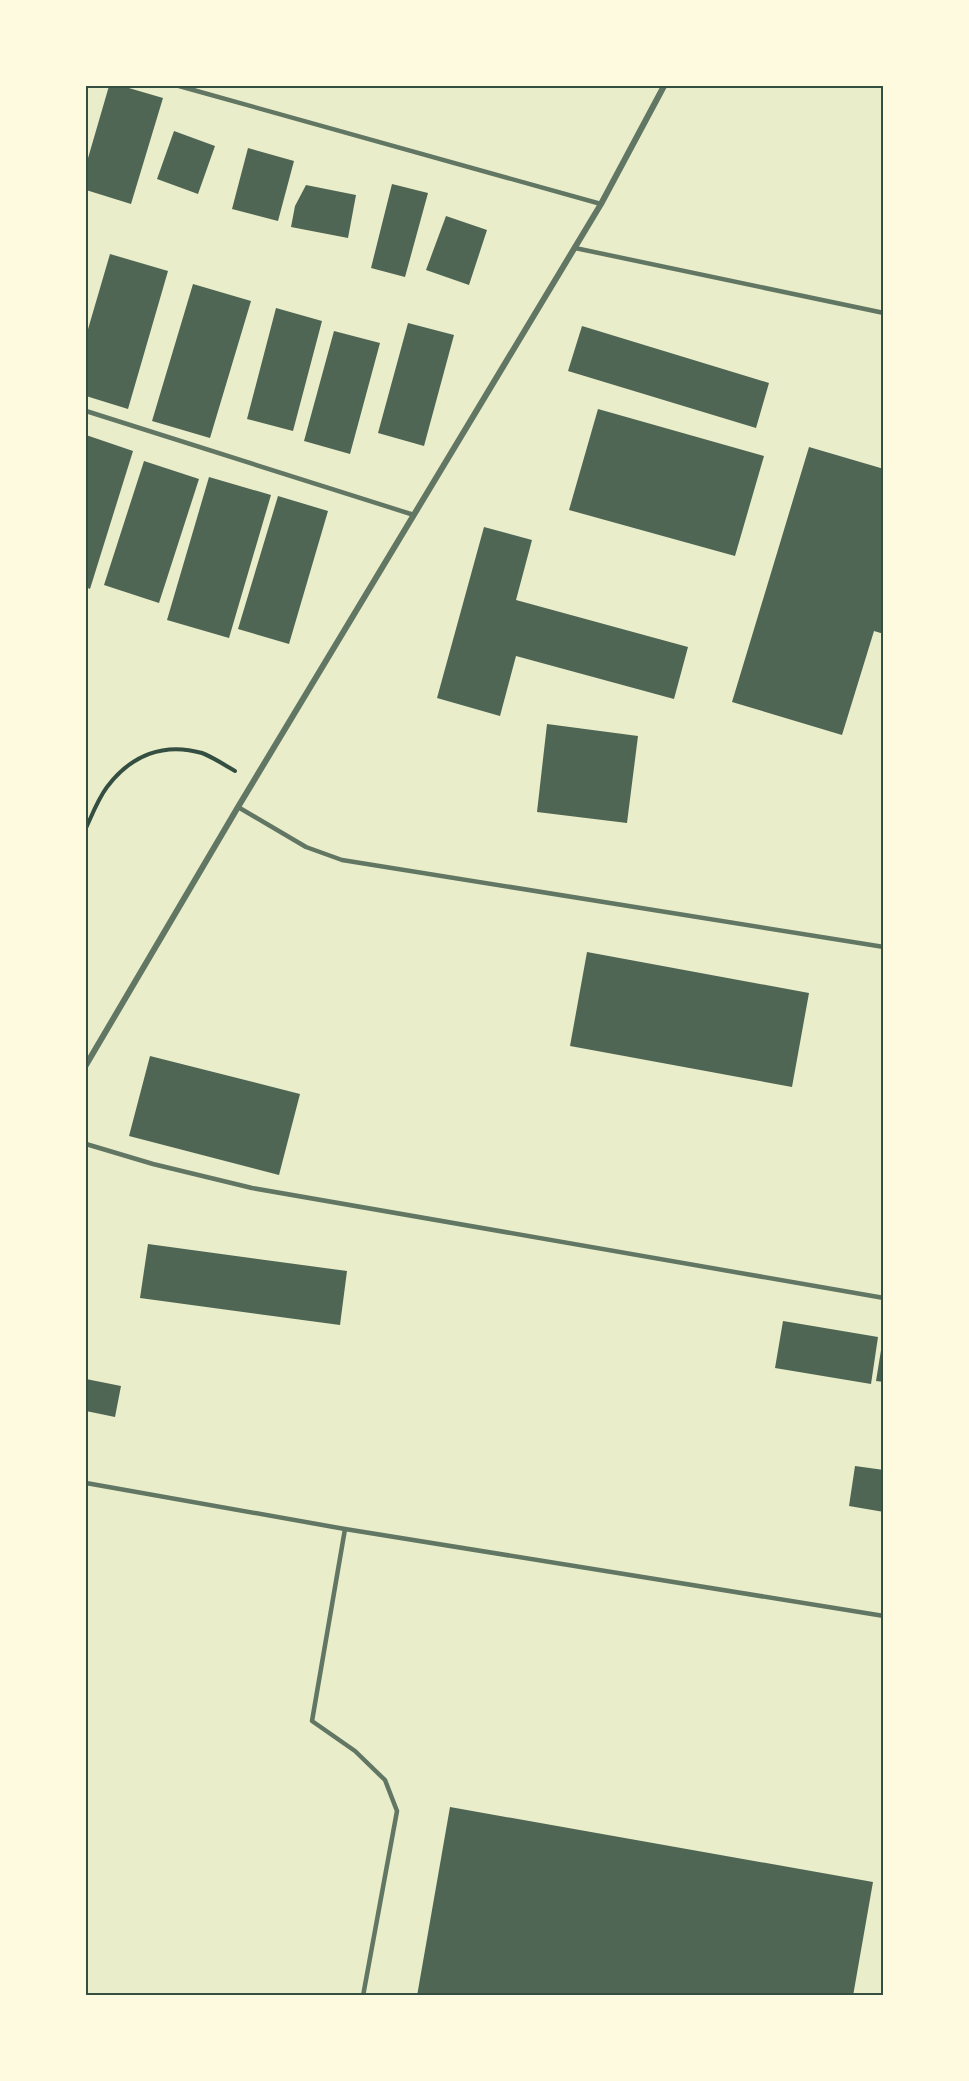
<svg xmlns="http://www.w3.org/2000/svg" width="969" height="2081" viewBox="0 0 969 2081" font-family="Overpass,sans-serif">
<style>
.building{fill:#4f6655}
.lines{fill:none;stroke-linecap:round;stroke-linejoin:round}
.path{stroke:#344e41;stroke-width:4}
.service{stroke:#617663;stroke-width:4.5}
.minor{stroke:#617663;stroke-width:6}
.neatline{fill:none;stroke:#344e41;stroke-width:2}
</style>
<rect width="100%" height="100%" fill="#e9edc9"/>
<path class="building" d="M109,86H122L163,98L131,204L86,190V165Z
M174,131L215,146L198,194L157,179Z
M248,148L294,161L278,221L232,209Z
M392,184L428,193L405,277L371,268Z
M306,185L356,195L348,238L291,227L295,206Z
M446,216L487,230L469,285L426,270Z
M110,254L168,271L128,409L86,396V336Z
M193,284L251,301L210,438L152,421Z
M276,308L322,321L293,431L247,419Z
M408,323L454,335L424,446L378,433Z
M582,326L769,383L756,428L568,371Z
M334,331L380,343L350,454L304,441Z
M598,409L764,456L735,556L569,510Z
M86,435L133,451L90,589L86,587Z
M809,447L884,469V634L874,631L842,735L732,702Z
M144,461L199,479L159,603L104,585Z
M209,477L271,495L229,638L167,620Z
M278,496L328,511L289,644L238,629Z
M484,527L532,540L516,600L688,647L674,699L516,656L500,716L437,698Z
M547,724L638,736L627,823L537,812Z
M587,952L809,993L792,1087L570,1046Z
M150,1056L300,1094L279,1175L129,1136Z
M148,1244L347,1271L340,1325L140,1298Z
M783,1321L878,1337L871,1384L775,1368Z
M882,1344H884V1382L876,1381Z
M86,1379L121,1386L115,1417L86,1411Z
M855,1466L884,1470V1512L849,1506Z
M450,1807L873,1882L853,1996H417Z"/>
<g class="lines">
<path class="path" d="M86,828C92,815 98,799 107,787C131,755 164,742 202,753C213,757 224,765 235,771"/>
<path class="service" d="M179,86L601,204
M575,248L884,313
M86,411L414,515
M238,807L306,847L342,860L884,947
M86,1144L153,1164L252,1188L884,1298
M86,1483L345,1529L884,1616
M345,1529L312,1721L355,1751L385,1780L397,1811L363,1996"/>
<path class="minor" d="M86,1065L238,807L601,204L664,86"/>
</g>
<rect width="969" height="2081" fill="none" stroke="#fefae0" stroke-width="174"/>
<rect x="87" y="87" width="795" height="1907" class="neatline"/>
</svg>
